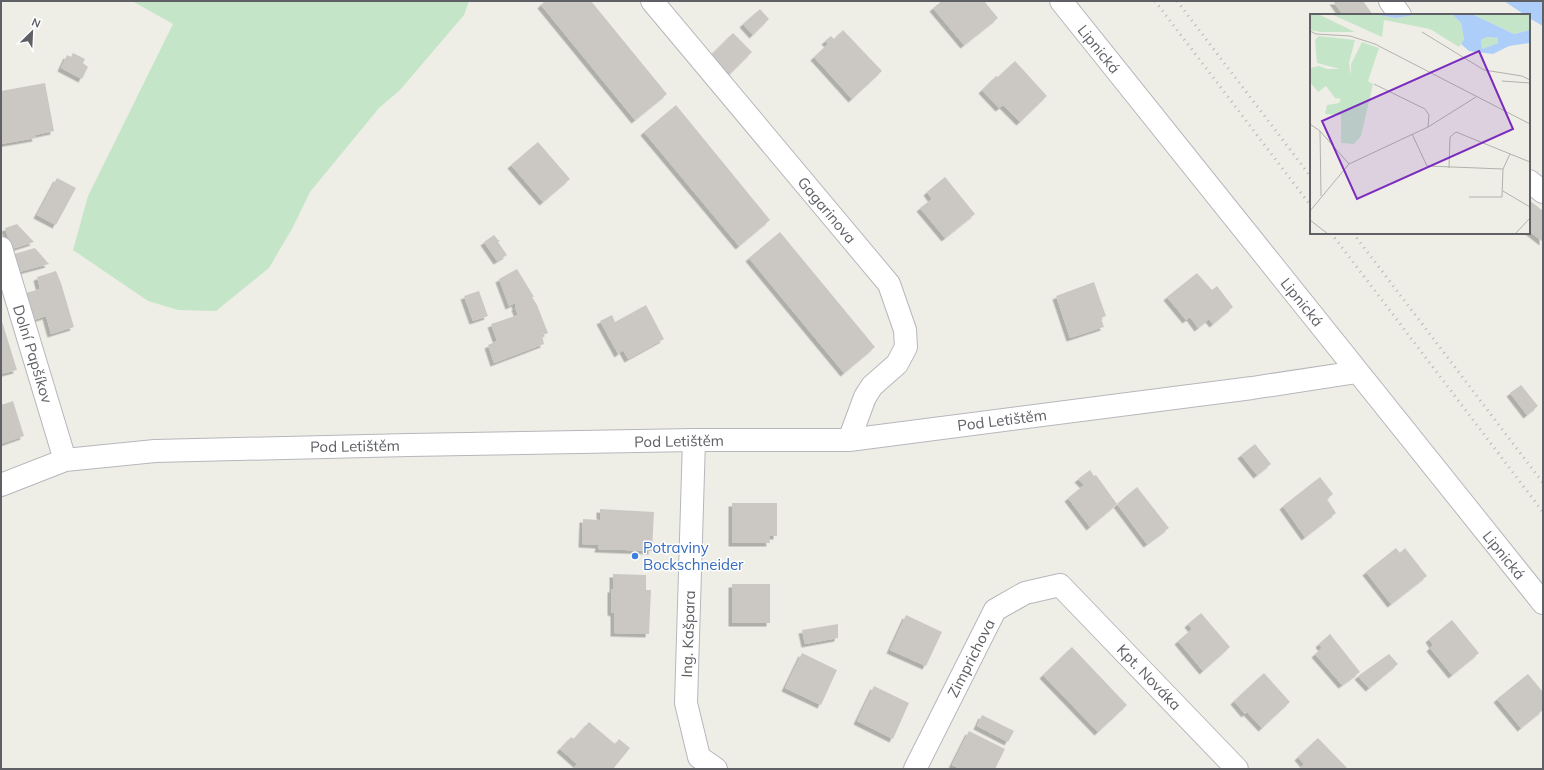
<svg xmlns="http://www.w3.org/2000/svg" width="1544" height="770" viewBox="0 0 1544 770" font-family="Mulish,sans-serif">
<style>
.green{fill:#c5e5c9}
.water{fill:#accef9}
.building{fill:#cbc8c3;filter:url(#shadow)}
.lines{fill:none;stroke-linecap:round;stroke-linejoin:round}
.minor-casing{stroke:#b6b7bc;stroke-width:24}
.minor{stroke:#fff;stroke-width:22}
.rail{stroke:#b6b7b7;stroke-width:3;stroke-dasharray:1 5;stroke-linecap:butt}
.shop-dot{fill:#3f7fe0;stroke:#fff;stroke-width:1.5}
.labels{text-anchor:middle;dominant-baseline:central;stroke-width:3;stroke-linejoin:round;paint-order:stroke}
.street-label{font-size:15px;fill:#5e6065;stroke:#fff}
.shop-label{font-size:15px;fill:#366cbe;stroke:#fff;text-anchor:start}
.inset-road{fill:none;stroke:#b1b1ae;stroke-width:1}
.view{fill:#7b2cbf;fill-opacity:0.15;stroke:#7b2cbf;stroke-width:2}
.inset-edge{fill:none;stroke:#5e6065;stroke-width:2}
</style>
<defs>
<filter id="shadow"><feDropShadow dx="-3.5" dy="3.5" stdDeviation="0" flood-color="#0004"/></filter>
</defs>
<rect width="100%" height="100%" fill="#efeee6"/>
<path class="green" d="M132,1H469L464,15L400,90L379,108L310,192L293,227L269,268L216,311L178,310L148,301L73,250L88,196L173,24Z"/>
<path class="water" d="M1504,1H1543V26L1529,18V15H1525Z"/>
<path class="building" d="M545,1H591L667,94L635,120L541,5Z
M942,1H984L998,18L964,45L933,8Z
M1333,1H1363L1373,15H1343Z
M760,9L769,19L753,35L743,24Z
M843,30L882,71L852,99L814,57L828,44L825,41L831,36L834,39Z
M733,33L752,52L730,74L711,55Z
M73,53L85,59L83,63L88,67L82,79L61,68L67,55L71,57Z
M1015,61L1047,96L1020,122L1003,105L999,108L982,90L996,76L998,77Z
M45,83L54,131L35,135L36,138L1,144V91Z
M676,105L770,220L739,246L644,132Z
M538,142L570,179L543,202L511,165Z
M945,177L975,214L945,238L920,208L932,199L927,192Z
M57,178L76,188L56,225L37,215Z
M1529,200L1543,211V242L1529,231Z
M17,224L34,242L12,249L5,228Z
M780,232L875,347L844,373L749,258Z
M494,235L498,240H500L498,242L507,255L497,261L484,242Z
M35,248L49,264L19,272L14,254Z
M517,269L534,297H532L537,305L548,333L542,335L544,344L494,363L488,345L497,341L491,324L518,315L515,307H516L515,303L509,306L499,279Z
M56,271L61,283L74,327L51,334L46,316L34,320L26,293L40,289L37,277Z
M1197,273L1212,290L1217,286L1233,307L1213,324L1209,319L1198,328L1190,317L1186,320L1167,297Z
M1094,282L1106,316L1101,318L1104,327L1070,338L1056,296Z
M479,291L488,316L473,321L464,296Z
M646,305L664,339L628,359L623,350L618,354L600,321L612,315L615,322Z
M1,318L17,370L1,374Z
M1521,385L1538,406L1527,415L1510,393Z
M13,401L24,436L1,444V405Z
M1255,444L1271,464L1257,475L1241,455Z
M1090,470L1094,476L1096,475L1117,504L1090,527L1068,498L1084,485L1078,479Z
M1320,477L1333,494L1327,499L1336,513L1305,537L1283,506Z
M1137,487L1169,528L1147,544L1117,504Z
M732,503H777V536H769L770,543H732Z
M600,509L654,512L652,551L598,549L599,545L582,544L583,519L600,520Z
M1396,548L1400,553L1405,548L1427,576L1391,604L1366,572Z
M613,574L646,575V590H651L649,634L614,633V613L611,612V589H613Z
M732,584H770V623H732Z
M1201,613L1230,647L1203,671L1178,641L1192,629L1188,624Z
M906,615L942,632L926,666L890,650Z
M1452,620L1479,653L1452,675L1430,648L1433,645L1429,639Z
M838,624V638L805,644L802,630Z
M1330,634L1360,672L1342,685L1315,654L1322,648L1319,644Z
M1072,647L1127,705L1098,732L1043,675Z
M802,653L837,670L821,705L785,688Z
M1389,654L1398,664L1369,688L1358,676Z
M1264,673L1290,702L1262,728L1247,712L1245,714L1234,701Z
M1528,674L1543,692V710L1521,728L1497,699Z
M874,686L909,703L893,739L857,721Z
M982,715L1014,731L1008,742L977,726Z
M589,722L615,744L619,739L630,748L613,769H572L577,764L560,749L571,737L574,739Z
M969,731L1005,749L995,769H960L952,765Z
M1318,738L1348,769H1299L1304,764L1298,757Z"/>
<g class="lines">
<defs>
<path id="minor" d="M652,1L889,284L905,330L906,347L897,364L872,386L865,397L849,440
M1061,1L1543,603
M1390,1L1400,15
M1529,181L1543,192
M1,248L65,460
M694,440L686,703L699,757L716,769
M1,485L65,460L155,451L409,445L694,440H849L1252,388L1357,372
M915,769L995,610L1025,593L1060,585L1237,769"/>
</defs>
<use href="#minor" class="minor-casing"/>
<use href="#minor" class="minor"/>
<path class="rail" d="M1155,1L1311,206
M1177,1L1311,177
M1331,233L1543,512
M1353,233L1543,483"/>
</g>
<circle class="shop-dot" cx="635" cy="556" r="4"/>
<g class="labels">
<g class="street-label">
<text transform="translate(1099 49) rotate(51)">Lipnická</text>
<text transform="translate(827 210) rotate(50)">Gagarinova</text>
<text transform="translate(1302 302) rotate(51)">Lipnická</text>
<text transform="translate(33 354) rotate(73)">Dolní Papšíkov</text>
<text transform="translate(1002 420) rotate(-7)">Pod Letištěm</text>
<text transform="translate(679 441) rotate(-1)">Pod Letištěm</text>
<text transform="translate(355 446) rotate(-1)">Pod Letištěm</text>
<text transform="translate(1504 555) rotate(51)">Lipnická</text>
<text transform="translate(688 634) rotate(-88)">Ing. Kašpara</text>
<text transform="translate(971 658) rotate(-63)">Zimprichova</text>
<text transform="translate(1149 677) rotate(46)">Kpt. Nováka</text>
</g>
<g class="shop-label">
<text x="643" y="547">Potraviny<tspan x="643" dy="17">Bockschneider</tspan></text>
</g>
</g>
<g transform="translate(1310 14)">
<rect width="220" height="220" fill="#efeee6"/>
<path d="M0,0H8L45,18H11L0,16ZM21,0H63L86,4L111,0H142L151,9L154,25L149,33L120,15L74,6L72,23ZM162,0L220,1V16L204,20ZM9,22L45,26L39,49L41,62V50L52,28L69,34L58,67L63,70L51,122L44,130L31,129V101L15,100L17,91L29,89L31,85L25,84L16,72L8,78L0,68V54L9,52L17,55H30L7,49L5,26ZM177,23L188,24V29L172,35L171,26Z" fill="#c5e5c9"/>
<path d="M63,0H111L86,4ZM142,0H162L204,20L220,16V29L199,32L183,40L159,37L151,30L154,25L151,9ZM177,23L188,24V29L172,35L171,26Z" fill="#accef9" fill-rule="evenodd"/>
<path class="inset-road" d="M0,17L6,20L40,22L65,30L220,110M112,18L174,56L212,62L220,66M192,67L220,69M64,70L115,95L119,101L118,113M0,110L10,117L39,150M10,117L11,182M102,120L117,152L193,155M139,154L140,123L146,118L220,148M193,177L220,193M159,183H192L193,155L200,140M0,197L39,150L118,113L166,83M0,206L18,220M205,220L220,204"/>
<path class="view" d="M169,37L203,115L47,185L12,107Z"/>
<rect width="220" height="220" class="inset-edge"/>
</g>
<rect width="1544" height="770" fill="none" stroke="#5e6065" stroke-width="4"/>
<g transform="translate(32 32) rotate(24)" stroke="#ffffff" stroke-width="3" paint-order="stroke">
<path d="M0-3L7 15L0 10L-7 15Z" fill="#5e6065"/>
<text y="-6" font-size="11" font-weight="bold" text-anchor="middle" fill="#5e6065">N</text>
</g>
</svg>
